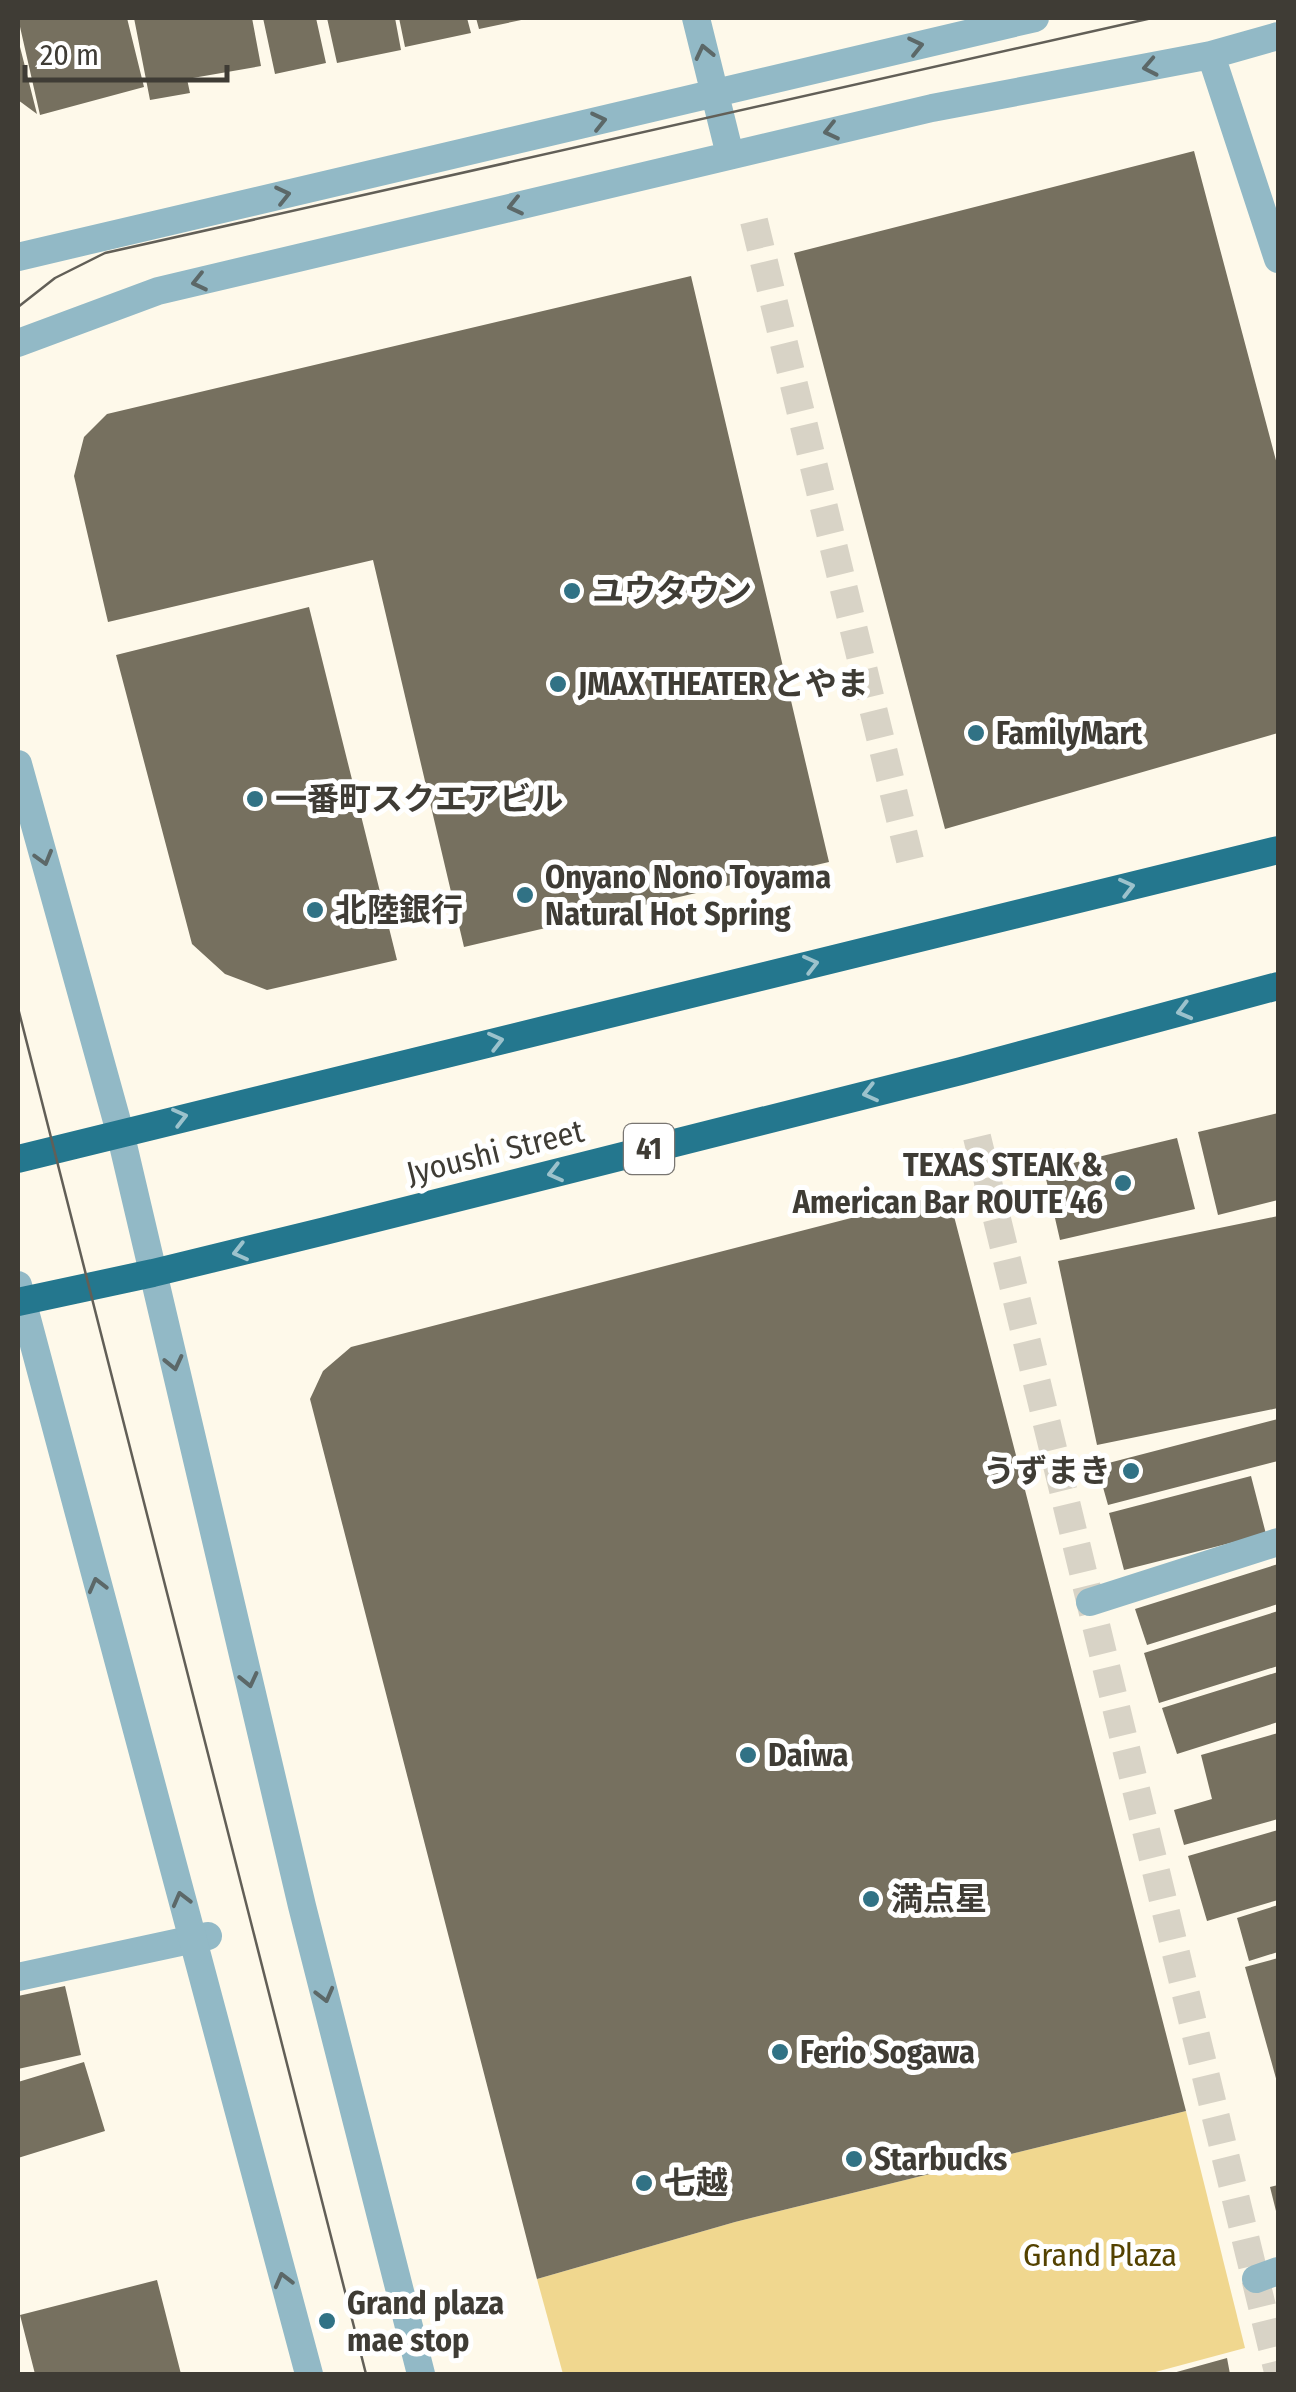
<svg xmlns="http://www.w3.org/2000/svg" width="1296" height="2392" viewBox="0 0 1296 2392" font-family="'Fira Sans Condensed','Noto Sans JP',sans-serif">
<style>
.green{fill:#f0d78f}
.building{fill:#76705f}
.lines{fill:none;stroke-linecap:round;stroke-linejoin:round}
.pedestrian-tunnel{stroke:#d8d3c6;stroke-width:28;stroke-dasharray:28 14;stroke-linecap:butt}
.minor{stroke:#92b9c6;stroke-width:28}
.tertiary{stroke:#92b9c6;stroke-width:28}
.trunk{stroke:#24778e;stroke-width:28}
.tram{stroke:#625f57;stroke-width:2.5}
.oneway{stroke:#5c6868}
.oneway2{stroke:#9cc2cc}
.poi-dot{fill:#317285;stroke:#fff;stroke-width:4}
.labels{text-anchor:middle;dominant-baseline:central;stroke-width:10;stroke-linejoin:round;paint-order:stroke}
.shield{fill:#fff;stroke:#797672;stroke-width:2.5}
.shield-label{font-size:30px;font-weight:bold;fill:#3f3c35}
.poi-label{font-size:32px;font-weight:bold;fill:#3f3c35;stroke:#fff;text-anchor:start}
.street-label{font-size:32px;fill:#3f3c35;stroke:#fff}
.park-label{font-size:32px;fill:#544200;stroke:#fff}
</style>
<rect width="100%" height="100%" fill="#fef9ea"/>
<path class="green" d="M1186,2111L1245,2348L1148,2374H563L537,2279L735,2222Z"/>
<path class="building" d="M18,18H127L144,87L40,115Z
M134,18H252L261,66L187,79L190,93L150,100Z
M263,18H316L326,63L275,74Z
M327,18H395L401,50L337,63Z
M399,18H467L471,33L405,47Z
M476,18H525L526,19L479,29Z
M18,43H19L37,114L18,100Z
M1194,151L1278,468V733L945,829L794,253Z
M691,276L829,862L464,947L373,560L108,622L74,476L84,437L107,414Z
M309,607L397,960L267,990L225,974L192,944L116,655Z
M1278,1113V1200L1218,1215L1198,1132Z
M1177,1138L1195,1209L1060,1240L1044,1170Z
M948,1193L1186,2111L735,2222L537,2279L310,1399L323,1371L351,1347Z
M1278,1216V1408L1097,1445L1058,1261Z
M1278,1419V1461L1108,1505L1097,1466Z
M1251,1476L1266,1534L1124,1570L1109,1513Z
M1278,1564V1604L1147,1645L1135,1609Z
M1278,1611V1666L1159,1703L1144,1653Z
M1278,1672V1722L1177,1754L1162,1708Z
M1278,1733V1819L1184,1845L1174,1810L1212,1799L1201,1755Z
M1278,1830V1900L1207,1921L1188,1856Z
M1278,1905V1952L1249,1961L1237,1918Z
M1278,1958V2082H1277L1245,1967Z
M65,1986L81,2055L18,2069V1996Z
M84,2062L105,2131L18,2158V2082Z
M1278,2185V2215H1277L1270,2187Z
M157,2280L181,2374H35L20,2315Z
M1227,2358L1230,2374H1173V2373Z"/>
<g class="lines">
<path class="pedestrian-tunnel" d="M754,221L910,860
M977,1137L1278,2372"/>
<path class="minor" d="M696,18L730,155
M1211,55L1278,259
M18,257L1035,18
M18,343L158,291L932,108L1211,55L1278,36
M1090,1602L1278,1542
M18,1977L208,1936
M1256,2279L1278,2271"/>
<path class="tertiary" d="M18,764L120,1132L302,1906L421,2374
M18,1285L309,2374"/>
<path class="trunk" d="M18,1159L1278,850
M18,1302L153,1273L325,1231L961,1071L1278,986"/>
<path class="tram" d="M18,307L55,278L105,253L1152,18
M18,1008L366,2374"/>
</g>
<defs><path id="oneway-chevron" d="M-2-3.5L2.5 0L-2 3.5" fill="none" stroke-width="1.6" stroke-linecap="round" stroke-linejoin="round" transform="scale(2.5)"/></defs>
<g class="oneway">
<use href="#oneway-chevron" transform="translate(916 46) rotate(-13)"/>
<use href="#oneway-chevron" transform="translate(704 52) rotate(-103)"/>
<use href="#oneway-chevron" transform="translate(1150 67) rotate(169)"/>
<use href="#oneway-chevron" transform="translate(599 121) rotate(-13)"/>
<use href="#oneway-chevron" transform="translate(831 131) rotate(167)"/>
<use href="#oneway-chevron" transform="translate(283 195) rotate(-13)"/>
<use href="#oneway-chevron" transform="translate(515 206) rotate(167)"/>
<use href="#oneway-chevron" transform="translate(199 282) rotate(167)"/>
<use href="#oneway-chevron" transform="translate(44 858) rotate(74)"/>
<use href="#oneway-chevron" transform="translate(174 1363) rotate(77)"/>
<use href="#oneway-chevron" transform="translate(97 1585) rotate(-105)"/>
<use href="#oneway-chevron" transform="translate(249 1680) rotate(77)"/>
<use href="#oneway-chevron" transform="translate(181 1899) rotate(-105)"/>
<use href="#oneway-chevron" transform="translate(325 1995) rotate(75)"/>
<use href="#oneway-chevron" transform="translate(283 2280) rotate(-105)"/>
</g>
<g class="oneway2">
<use href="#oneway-chevron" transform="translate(1127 887) rotate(-14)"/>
<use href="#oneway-chevron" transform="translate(811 964) rotate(-14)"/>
<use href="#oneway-chevron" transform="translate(1184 1011) rotate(165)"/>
<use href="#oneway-chevron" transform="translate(496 1041) rotate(-14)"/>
<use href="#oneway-chevron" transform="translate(870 1093) rotate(166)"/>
<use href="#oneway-chevron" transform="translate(180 1117) rotate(-14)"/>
<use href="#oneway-chevron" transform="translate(555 1173) rotate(166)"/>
<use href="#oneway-chevron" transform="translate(240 1252) rotate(166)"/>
</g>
<g class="poi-dot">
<circle cx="572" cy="591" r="10"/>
<circle cx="558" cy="684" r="10"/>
<circle cx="976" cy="733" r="10"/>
<circle cx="255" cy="799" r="10"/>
<circle cx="525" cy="895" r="10"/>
<circle cx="315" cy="910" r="10"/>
<circle cx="1123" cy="1183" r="10"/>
<circle cx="1131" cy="1471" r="10"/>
<circle cx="748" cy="1755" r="10"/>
<circle cx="871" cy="1899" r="10"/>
<circle cx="780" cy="2052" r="10"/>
<circle cx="854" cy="2159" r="10"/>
<circle cx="644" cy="2183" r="10"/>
<circle cx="327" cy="2321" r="10"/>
</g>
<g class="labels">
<rect class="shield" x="624" y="1124" width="50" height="50" rx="8"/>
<g class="shield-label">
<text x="649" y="1149">41</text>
</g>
<g class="poi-label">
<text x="592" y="591">ユウタウン</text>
<text x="578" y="684">JMAX THEATER とやま</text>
<text x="996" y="733">FamilyMart</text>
<text x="275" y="799">一番町スクエアビル</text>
<text x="545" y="877">Onyano Nono Toyama<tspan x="545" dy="37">Natural Hot Spring</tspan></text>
<text x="335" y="910">北陸銀行</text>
<text x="1103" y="1165" text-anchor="end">TEXAS STEAK &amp;<tspan x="1103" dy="37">American Bar ROUTE 46</tspan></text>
<text x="1111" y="1471" text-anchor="end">うずまき</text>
<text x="768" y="1755">Daiwa</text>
<text x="891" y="1899">満点星</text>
<text x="800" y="2052">Ferio Sogawa</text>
<text x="874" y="2159">Starbucks</text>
<text x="664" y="2183">七越</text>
<text x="347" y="2303">Grand plaza<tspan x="347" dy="37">mae stop</tspan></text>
</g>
<g class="street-label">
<text transform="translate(495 1152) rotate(-14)">Jyoushi Street</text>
</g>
<g class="park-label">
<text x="1100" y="2255">Grand Plaza</text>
</g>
</g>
<rect width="1296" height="2392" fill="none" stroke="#3f3c35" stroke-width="40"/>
<path d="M25 65v15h202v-15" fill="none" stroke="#3f3c35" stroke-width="5"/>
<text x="40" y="65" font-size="30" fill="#3f3c35" stroke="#ffffff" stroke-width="8" paint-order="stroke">20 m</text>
</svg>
